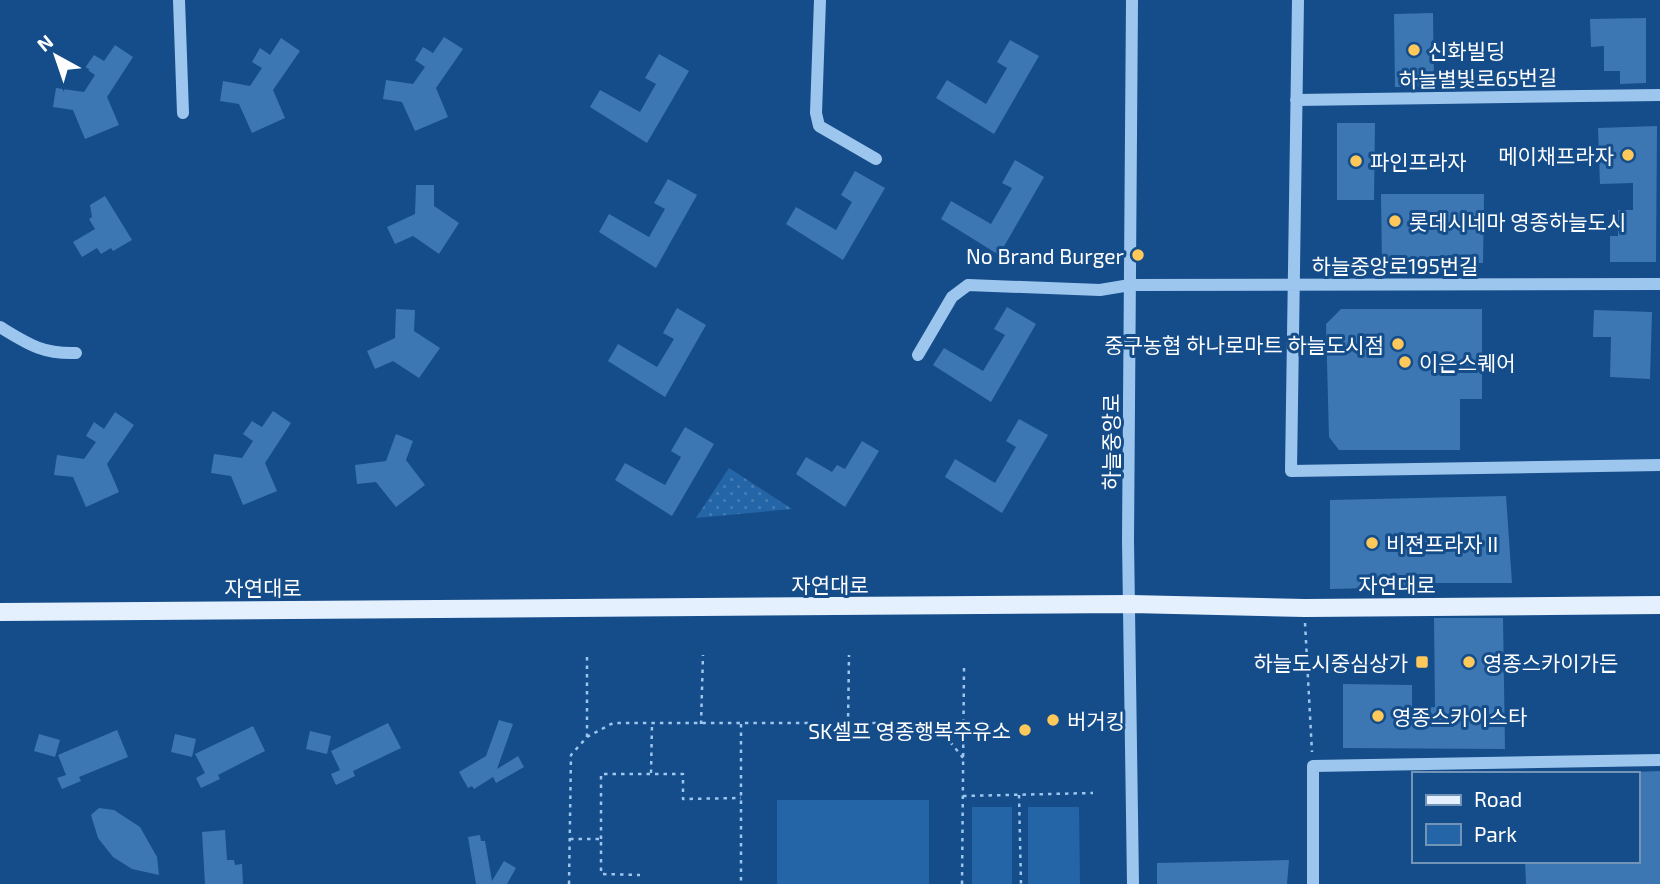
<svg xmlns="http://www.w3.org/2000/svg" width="1660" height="884" viewBox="0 0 1660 884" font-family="'Exo 2','Noto Sans KR',sans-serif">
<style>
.green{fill:#2465a7}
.park{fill:url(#park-dots)}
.building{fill:#3d77b3}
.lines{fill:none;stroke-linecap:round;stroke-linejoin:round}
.path{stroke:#9dc6ef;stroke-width:2.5;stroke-dasharray:3.5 5;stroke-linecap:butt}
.minor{stroke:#9dc6ef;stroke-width:12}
.major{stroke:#e5f0ff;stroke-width:18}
.poi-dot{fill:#ffc85b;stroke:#154d8a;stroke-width:2.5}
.labels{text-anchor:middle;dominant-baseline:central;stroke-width:6;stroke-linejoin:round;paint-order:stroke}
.poi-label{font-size:21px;fill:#fff;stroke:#154d8a;text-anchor:start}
.street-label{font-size:21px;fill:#fff;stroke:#154d8a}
</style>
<defs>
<pattern id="park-dots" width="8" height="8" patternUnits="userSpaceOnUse" patternTransform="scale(1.75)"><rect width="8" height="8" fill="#2465a7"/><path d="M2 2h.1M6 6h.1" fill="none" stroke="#457cb4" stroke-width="1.8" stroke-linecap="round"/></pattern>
</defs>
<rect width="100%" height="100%" fill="#154d8a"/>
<path class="green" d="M777,800H929V884H777Z
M972,807H1012V884H972Z
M1079,807L1080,884H1028V807Z"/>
<path class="park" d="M729,468L792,509L696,518Z"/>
<path class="building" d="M1433,13L1434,86L1395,87L1394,14Z
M1646,18V83L1620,84V71H1604V46L1591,47L1590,19Z
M444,37L463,49L436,88L448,117L415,131L402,102L383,99L386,80L413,84L425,67L415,60L423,47L433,53Z
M281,38L300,51L273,90L285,118L252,133L239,104L220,101L223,81L250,86L262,68L252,62L260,48L270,55Z
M1010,40L1039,56L994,134L936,98L947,80L986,104L1007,68L997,62Z
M115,45L133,57L107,97L119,125L85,139L73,110L53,107L56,88L84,92L95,75L85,68L94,55L104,61Z
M659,54L689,71L647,143L590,107L600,90L640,112L656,84L645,78Z
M1337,123H1375L1374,200H1337Z
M1657,126L1656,262H1610V236H1618V210H1633V183L1600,184L1598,128Z
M1015,160L1044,177L999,255L941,219L951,201L991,224L1012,188L1002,183Z
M855,171L885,188L843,260L786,224L796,207L836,230L852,202L841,195Z
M668,179L697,195L656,268L599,232L609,214L649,237L665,209L654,203Z
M416,185H434V206L459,223L439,254L413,236L395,244L387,227L415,214Z
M1381,194H1484L1483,263H1382Z
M105,196L132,240L113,251L111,248L101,254L97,248L82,257L73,242L95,229L89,219L92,217L90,205Z
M1007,307L1036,324L991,402L933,365L944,348L983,371L1005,335L994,329Z
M677,308L706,325L665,397L608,361L618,344L657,367L674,339L663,333Z
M396,309L415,310L414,331L440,348L419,378L393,361L375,369L367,351L395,338Z
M1341,309H1482V399H1460V450H1339L1329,437L1326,324Z
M1594,310L1652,312L1650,379L1610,377L1611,337H1593Z
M273,411L291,423L265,463L277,491L243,505L231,476L211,473L214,454L242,458L253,441L243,434L252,421L262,427Z
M115,412L134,425L107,464L119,492L86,507L73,477L54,475L57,455L84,459L96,442L86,436L94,422L104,429Z
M1019,419L1048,435L1002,513L945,477L955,459L995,483L1016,447L1006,441Z
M685,427L714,444L672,516L615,480L625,463L665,485L681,457L671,451Z
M396,434L413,441L406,460L425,485L396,507L376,482L357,484L355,465L386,461Z
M862,441L879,451L845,507L796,474L806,457L832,472L837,465L845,469Z
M1506,496L1512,583H1413V587L1330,589V500Z
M1434,618H1503L1505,749L1343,748V684L1412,685V709L1435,707Z
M499,720L513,724L497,769L518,756L524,767L496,783L493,777L474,789L472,786L468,788L459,772L486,756Z
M388,723L401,748L353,771L355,776L336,785L331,774L340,770L331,751Z
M253,726L265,751L218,775L220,779L201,788L196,778L205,773L195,754Z
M117,730L128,757L79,777L81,781L62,789L57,778L66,775L58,755Z
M310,731L331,736L327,754L306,749Z
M39,734L60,740L55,757L34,751Z
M175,734L196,739L192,757L171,752Z
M1660,771V884H1526L1525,861H1637V772Z
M99,808L114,810L140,827L157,857L159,875L132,869L113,857L98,838L91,815Z
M225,830L227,860H234L235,865L242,864L243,884H205L202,832Z
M480,835L481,841H485L492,881L504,861L516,868L507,884H476L468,837Z
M1289,860L1287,884H1157V863Z"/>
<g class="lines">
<path class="path" d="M1305,623L1312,752
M701,724L703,655
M741,724V884
M848,725L849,655
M587,737V655
M651,773L652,724
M1019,795L1021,884
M963,796L1093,793
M570,839H601V874L640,875
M601,839V774H683V799L741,798
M569,884L571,755L587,737L613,723H916L939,728L964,759
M962,884L964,668"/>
<path class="minor" d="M179,0L183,113
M820,0L816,113L819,126L876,159
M1132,0L1128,540L1133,884
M1298,0L1291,471L1660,465
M1296,100L1660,95
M0,327C28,344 42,354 76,353
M918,355L952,297L968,285L1100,290L1130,285L1660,284
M1313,884V766L1660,760"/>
<path class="major" d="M0,612L1131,604L1305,608L1660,605"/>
</g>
<g class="poi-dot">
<circle cx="1414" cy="50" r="7"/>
<circle cx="1628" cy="155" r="7"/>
<circle cx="1356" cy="161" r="7"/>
<circle cx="1395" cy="221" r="7"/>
<circle cx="1138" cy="255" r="7"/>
<circle cx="1398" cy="344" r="7"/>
<circle cx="1405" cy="362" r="7"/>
<circle cx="1372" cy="543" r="7"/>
<rect x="1415" y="655" width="14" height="14" rx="3.5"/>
<circle cx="1469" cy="662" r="7"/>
<circle cx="1378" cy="716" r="7"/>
<circle cx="1053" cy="720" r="7"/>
<circle cx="1025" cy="730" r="7"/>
</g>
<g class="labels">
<g class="poi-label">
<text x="1428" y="50">신화빌딩</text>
<text x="1614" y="155" text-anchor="end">메이채프라자</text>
<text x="1370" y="161">파인프라자</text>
<text x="1409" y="221">롯데시네마 영종하늘도시</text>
<text x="1124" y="255" text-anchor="end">No Brand Burger</text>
<text x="1384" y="344" text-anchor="end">중구농협 하나로마트 하늘도시점</text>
<text x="1419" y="362">이은스퀘어</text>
<text x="1386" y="543">비젼프라자 II</text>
<text x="1408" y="662" text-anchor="end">하늘도시중심상가</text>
<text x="1483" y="662">영종스카이가든</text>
<text x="1392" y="716">영종스카이스타</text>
<text x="1067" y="720">버거킹</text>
<text x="1011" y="730" text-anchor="end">SK셀프 영종행복주유소</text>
</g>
<g class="street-label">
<text transform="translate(1478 78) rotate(-1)">하늘별빛로65번길</text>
<text x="1395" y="265">하늘중앙로195번길</text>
<text transform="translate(1110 442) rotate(-90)">하늘중앙로</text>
<text x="830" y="584">자연대로</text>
<text x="1397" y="584">자연대로</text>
<text x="263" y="587">자연대로</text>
</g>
</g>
<rect x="1412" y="772" width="228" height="91" fill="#154d8a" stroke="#7394b9" stroke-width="2"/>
<rect x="1426" y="795" width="35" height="10" fill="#e5f0ff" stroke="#7394b9" stroke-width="2"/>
<text x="1474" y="807" font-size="21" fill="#ffffff">Road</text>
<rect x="1426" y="824" width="35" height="21" fill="#2465a7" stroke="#7394b9" stroke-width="2"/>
<text x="1474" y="842" font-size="21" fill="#ffffff">Park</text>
<g transform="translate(56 56) rotate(320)" stroke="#154d8a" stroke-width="5" paint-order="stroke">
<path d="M0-5L12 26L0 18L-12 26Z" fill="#ffffff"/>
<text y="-10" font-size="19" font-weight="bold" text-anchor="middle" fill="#ffffff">N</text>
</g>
</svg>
